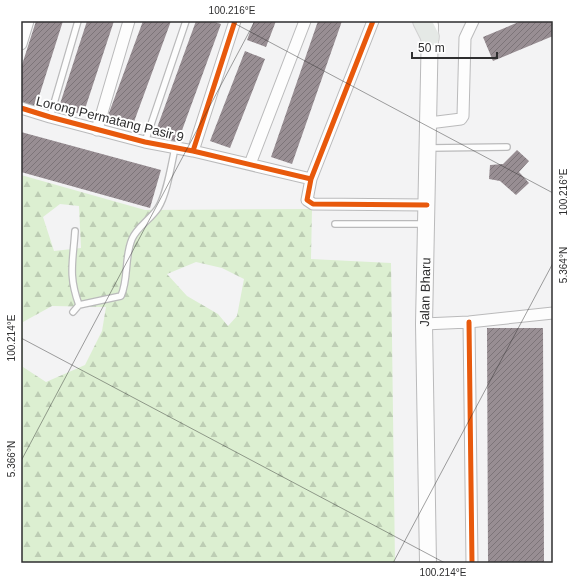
<svg xmlns="http://www.w3.org/2000/svg" width="574" height="584" viewBox="0 0 574 584" font-family="Helvetica,sans-serif">
<style>
.forest{fill:url(#forest-firs);fill-rule:evenodd}
.building{fill:url(#building-hatch)}
.lines{fill:none;stroke-linecap:round;stroke-linejoin:round}
.lane-casing{stroke:#bababb;stroke-width:8}
.street-casing{stroke:#bababb;stroke-width:13}
.secondary-casing{stroke:#bababb;stroke-width:18}
.primary-casing{stroke:#d1d1d1;stroke-width:20}
.lane{stroke:#fdfdfd;stroke-width:5.5}
.street{stroke:#fdfdfd;stroke-width:11}
.secondary{stroke:#fdfdfd;stroke-width:16}
.primary{stroke:#e5e9e6;stroke-width:18}
.cycleway-casing{stroke:#fff;stroke-width:8}
.cycleway{stroke:#e8590c;stroke-width:5}
.ticks{fill:none;stroke:#2e2e2f;stroke-width:1;stroke-opacity:0.45}
.labels{text-anchor:middle;dominant-baseline:central;stroke-width:4;stroke-linejoin:round;paint-order:stroke}
.street-label{font-size:13px;fill:#2e2e2f;stroke:#fff}
.neatline{fill:none;stroke:#2e2e2f;stroke-width:1.5}
.ticks-label{font-size:10px;text-anchor:middle;fill:#2e2e2f}
</style>
<defs>
<pattern id="forest-firs" width="22" height="20" patternUnits="userSpaceOnUse"><rect width="22" height="20" fill="#dcefd1"/><path d="M5 1l3.5 6h-7zM16 11l3.5 6h-7z" fill="#bdcdb4"/></pattern>
<pattern id="building-hatch" width="6" height="6" patternUnits="userSpaceOnUse"><rect width="6" height="6" fill="#988e93"/><path d="M-1 1l2-2M0 6l6-6M5 7l2-2" fill="none" stroke="#7c7478"/></pattern>
</defs>
<rect width="100%" height="100%" fill="#f3f3f4"/>
<path class="forest" d="M21,175L145,210L312,209L311,259L391,263L395,563H21ZM60,204L79,206L81,248L54,251L43,217ZM196,262L222,268L244,279L237,316L228,326L218,314L187,296L167,274ZM52,306L106,307L102,331L85,365L46,382L23,367V322Z"/>
<path class="building" d="M36,21H63L35,109L21,105V68Z
M87,21H114L83,115L59,107Z
M143,21H171L131,130L106,121Z
M196,21H212L221,24L177,144L154,136Z
M254,21H276L266,47L247,40Z
M318,21H342L292,164L271,157Z
M521,21H553V36L493,61L483,37Z
M245,51L265,59L230,148L210,141Z
M21,132L161,170L150,208L21,172Z
M517,150L529,161L519,172L529,183L516,195L500,181L489,179L490,165L503,164Z
M487,328H543L544,563H488Z"/>
<g class="lines">
<defs>
<path id="lane" d="M50,117L78,21
M145,142L186,21
M429,148L507,147
M335,224H424
M75,231C73,262 68,275 79,305
M73,312L79,305L121,296C129,278 124,258 132,239C137,227 151,219 158,208C167,194 171,166 175,148"/>
<path id="street" d="M373,21L311,179L307,200L313,204L427,205
M21,44L28,21
M21,108L50,117L145,142L193,151L311,179
M429,123L461,119L463,116L465,38L473,21
M97,130L129,21
M193,151L235,21
M250,164L305,21
M469,322L472,563
M424,324L469,322L553,313"/>
<g id="secondary">
<path id="s1" d="M428,563L424,324L430,25"/>
</g>
<path id="primary" d="M422,21L430,37"/>
</defs>
<use href="#lane" class="lane-casing"/>
<use href="#street" class="street-casing"/>
<use href="#secondary" class="secondary-casing"/>
<use href="#primary" class="primary-casing"/>
<use href="#lane" class="lane"/>
<use href="#street" class="street"/>
<use href="#secondary" class="secondary"/>
<use href="#primary" class="primary"/>
<defs>
<path id="cycleway" d="M373,21L311,179L307,200L313,204L427,205
M21,108L50,117L145,142L193,151L311,179
M193,151L235,21
M469,322L472,563"/>
</defs>
<use href="#cycleway" class="cycleway-casing"/>
<use href="#cycleway" class="cycleway"/>
</g>
<path class="ticks" d="M230,21L553,193M21,338L445,563M21,461L255,21M393,563L553,263"/>
<g class="labels">
<g class="street-label">
<text transform="translate(110 119) rotate(14)">Lorong Permatang Pasir 9</text>
<text stroke="none"><textPath href="#s1" startOffset="271">Jalan Bharu</textPath></text>
</g>
</g>
<rect width="574" height="584" fill="none" stroke="#ffffff" stroke-width="44"/>
<path d="M412 52v6h85v-6" fill="none" stroke="#2e2e2f" stroke-width="2"/>
<text x="418" y="52" font-size="12" fill="#2e2e2f" stroke="#ffffff" stroke-width="3" paint-order="stroke">50 m</text>
<rect x="22" y="22" width="530" height="540" class="neatline"/>
<g class="ticks-label">
<text x="232" y="14">100.216°E</text>
<text transform="translate(563 192) rotate(-90)" y="4">100.216°E</text>
<text transform="translate(563 265) rotate(-90)" y="4">5.364°N</text>
<text transform="translate(11 338) rotate(-90)" y="4">100.214°E</text>
<text transform="translate(11 459) rotate(-90)" y="4">5.366°N</text>
<text x="443" y="576">100.214°E</text>
</g>
</svg>
